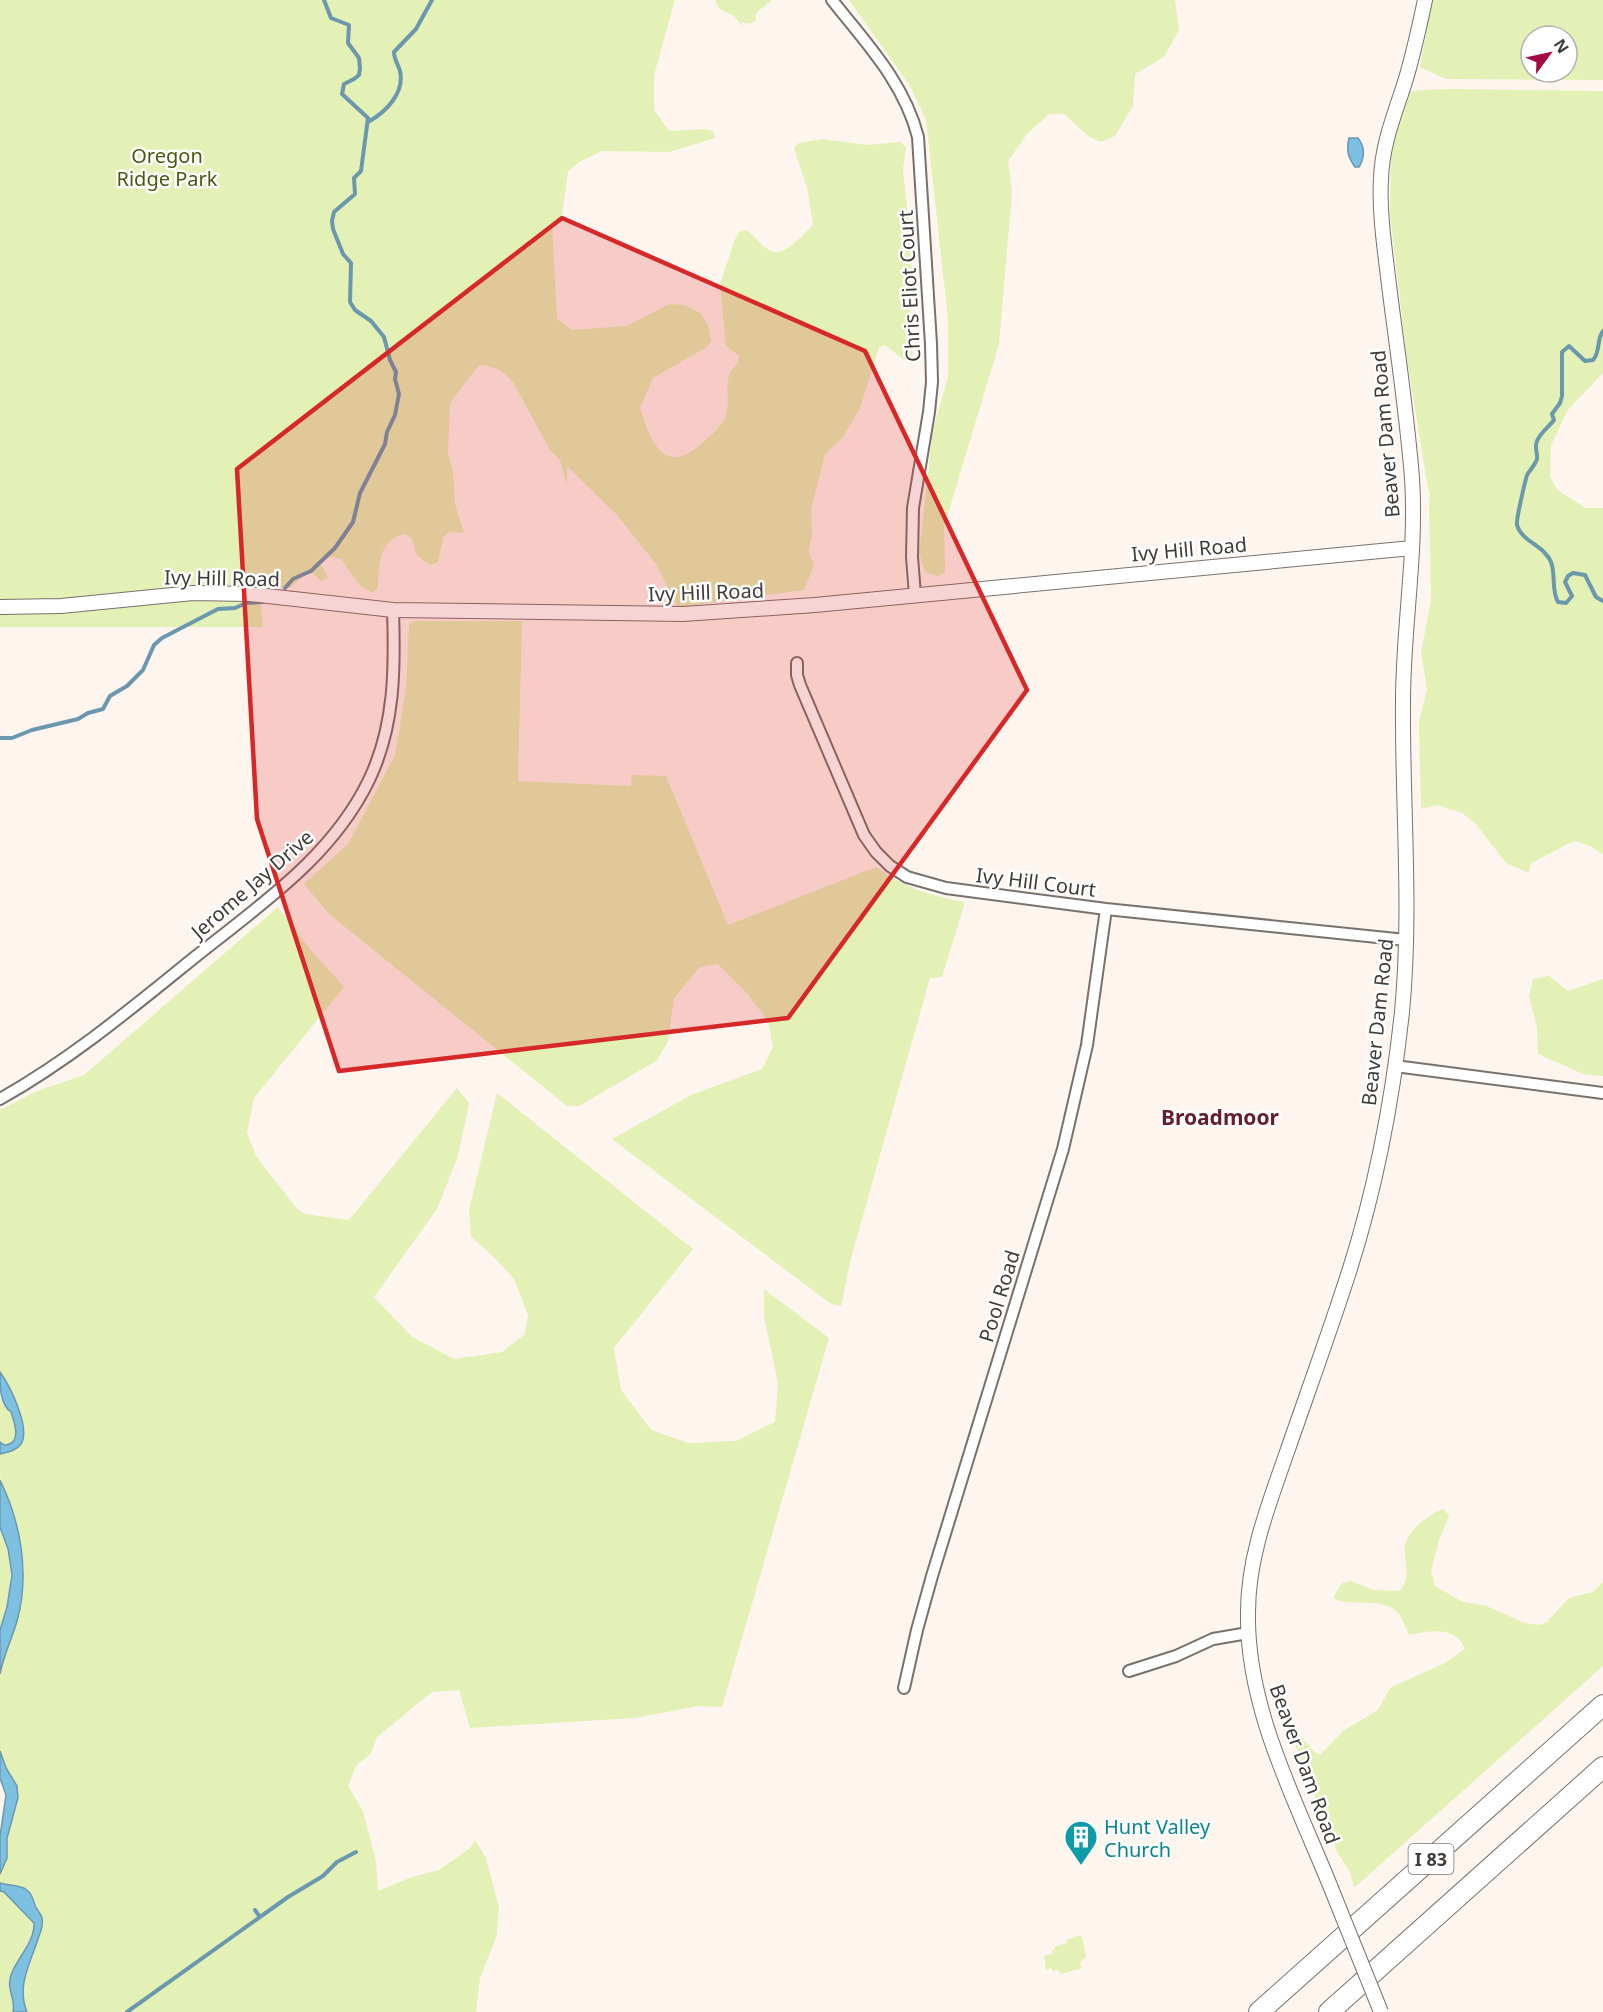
<svg xmlns="http://www.w3.org/2000/svg" width="1603" height="2012" viewBox="0 0 1603 2012" font-family="'Noto Sans',sans-serif">
<style>
.green{fill:#e3f0b6;fill-rule:evenodd}
.water{fill:#7ec0e1;stroke:#6b98af;stroke-width:1.5}
.lines{fill:none;stroke-linecap:round;stroke-linejoin:round}
.stream{stroke:#6b98af;stroke-width:4}
.minor-casing{stroke:#79716c;stroke-width:14}
.tertiary-casing{stroke:#79716c;stroke-width:16}
.motorway-casing{stroke:#79716c;stroke-width:22}
.minor{stroke:#fff;stroke-width:10}
.tertiary{stroke:#fff;stroke-width:14}
.motorway{stroke:#fff;stroke-width:20}
.tertiary-bridge-casing{stroke:#79716c;stroke-width:16;stroke-linecap:butt}
.tertiary-bridge{stroke:#fff;stroke-width:14}
.marked{fill:#d62828;fill-opacity:0.2;stroke:#d62828;stroke-width:4.5;stroke-linejoin:round}
.labels{text-anchor:middle;dominant-baseline:central;stroke-width:5;stroke-linejoin:round;paint-order:stroke}
.shield{fill:#fff;stroke:#797674;stroke-width:1.5}
.shield-label{font-size:18px;font-weight:bold;fill:#3f3b39}
.park-label{font-size:20px;fill:#4c5714;stroke:#fff}
.street-label{font-size:20px;fill:#3f3b39;stroke:#fff}
.culture-label{font-size:20px;fill:#0d838f;stroke:#fff;text-anchor:start}
.neighbourhood-label{font-size:21px;font-weight:bold;fill:#641f2f;stroke:#fff}
</style>
<rect width="100%" height="100%" fill="#fff5ef"/>
<path class="green" d="M0,0H675L654,75V110L669,131L704,129L713,131L715,138L669,152L602,151L579,162L568,172L562,215L552,226L557,319L572,330L627,326L669,304L685,305L700,313L708,325L711,341L707,347L653,378L640,408C650,439 663,477 700,445C709,437 719,429 725,418C731,405 725,389 729,376C731,367 739,366 739,356L726,346L720,284L735,239L739,232L747,230C754,236 761,246 769,250C784,259 803,234 813,225L807,187L794,149L798,143L822,139L868,145L900,142L906,147L903,169L912,255L910,310L914,343L911,359L904,360L885,345L879,348L860,408L843,437L825,454L811,509L812,536L808,551L814,565L804,590L678,607L656,564L617,515L567,466V486L560,460L550,450L513,382L501,371L485,365L478,366L450,403L448,453L453,472L455,504L464,533L449,532L443,537L438,562L431,565L417,556L412,539L405,534C378,539 379,566 378,588L372,593L359,585L341,559L333,557L318,559L328,578L321,581L309,570L290,588L259,587L263,627H0Z
M715,0H772L756,13V20L750,24L742,22L743,27L733,15L719,9Z
M849,0H1175L1179,30L1164,57L1135,74L1133,106L1115,136L1101,142L1088,136L1064,114H1049L1027,134L1008,161L1012,193L999,344L944,527L945,572L938,576L925,572L919,553L933,430L948,377V318L926,120L910,86Z
M1432,0H1603V80L1446,79L1420,67ZM1531,36H1567V72H1531Z
M1449,89L1603,91V373L1567,411L1551,446L1550,476L1557,490L1586,508H1603V854L1590,846L1574,841L1531,863L1529,873L1506,863L1475,823L1462,813L1438,805L1421,809L1419,721L1427,690L1421,652L1431,601L1429,504L1430,494L1427,483L1407,359L1390,214L1391,154L1408,92L1421,90Z
M414,621H522L518,781L631,786L632,775L666,776L728,925L876,867C905,888 930,896 965,902L942,977L930,978L851,1258L841,1306L831,1304L612,1139L691,1095L762,1069L773,1047L768,1021L747,993L718,964L700,967L674,998L668,1042L656,1061L579,1106H567L329,914L304,884L348,844L395,755L406,689L409,625Z
M278,907L310,949L344,987L254,1098L247,1133L256,1156L297,1209L305,1214L349,1220L457,1088L469,1103L458,1156L437,1209L374,1297L412,1337L454,1359L502,1352L525,1334L528,1315L514,1279L494,1257L471,1237L469,1210L497,1093L693,1249L614,1348L621,1390L651,1430L688,1443L736,1441L775,1422L778,1384L764,1316V1289L829,1338L722,1707L698,1706L635,1718L470,1728L459,1690L432,1692L377,1737L371,1753L356,1766L348,1786L363,1811L376,1861L378,1891L412,1877L439,1870L470,1848L475,1840L486,1858L499,1908L496,1938L480,1978L476,2012H27L22,1986L36,1946L41,1915C36,1907 37,1903 33,1896C28,1887 9,1886 0,1883V1874L5,1864L8,1848L7,1838L18,1803L17,1786L6,1768L0,1751V1674C5,1642 23,1614 24,1580C26,1546 12,1514 1,1482C0,1474 0,1463 0,1454C6,1453 13,1452 17,1447C33,1431 11,1387 0,1372V1110L37,1091L84,1075Z
M1549,976L1568,991L1603,979V1076L1583,1074L1538,1054L1537,1028L1529,996L1533,979Z
M0,1398C4,1407 7,1407 12,1413C18,1422 19,1455 0,1442Z
M1444,1509L1449,1516L1439,1540L1431,1571L1435,1586L1463,1602L1487,1606L1524,1623L1540,1625L1547,1622L1569,1598L1593,1592L1603,1582V1666L1354,1888L1350,1872L1336,1850L1331,1825L1318,1803L1290,1732H1298L1313,1751L1320,1755L1343,1731L1378,1710L1390,1688L1445,1663L1465,1649C1456,1625 1429,1631 1409,1635C1406,1628 1403,1619 1398,1613C1385,1596 1350,1608 1333,1598L1342,1583L1351,1581L1374,1590L1399,1591C1414,1577 1401,1559 1406,1542C1409,1533 1417,1525 1424,1520C1431,1515 1436,1511 1444,1509Z
M0,1527C15,1569 13,1588 0,1630Z
M0,1891H4L34,1923C35,1942 17,1958 11,1975C6,1991 16,1997 13,2012H0Z
M1081,1935L1086,1954V1957L1080,1962L1082,1968L1061,1974L1058,1970L1053,1971L1051,1968L1046,1970L1044,1956L1053,1954L1052,1950H1055L1054,1947L1067,1943L1066,1940Z"/>
<path class="water" d="M1349,138H1358C1365,147 1365,157 1359,167H1355C1348,157 1346,150 1349,138Z
M0,1372C10,1386 31,1428 21,1444C16,1451 8,1452 0,1454V1442C4,1445 4,1446 9,1444C21,1440 14,1421 11,1412C0,1404 0,1388 0,1372Z
M0,1480C21,1523 30,1574 17,1621C12,1639 3,1656 0,1674V1630L7,1607L12,1575L8,1549L0,1527Z
M0,1751L6,1768L17,1786L18,1798L7,1838V1858L0,1874V1836L6,1795L0,1778Z
M0,1883C20,1888 29,1883 35,1905C36,1910 41,1913 42,1918C43,1923 41,1931 39,1936C31,1962 16,1985 27,2012H13C16,1997 6,1991 11,1975C17,1958 35,1942 34,1923L4,1892L0,1891Z"/>
<g class="lines">
<path class="stream" d="M368,122C386,112 405,93 400,71C398,64 394,59 394,52L416,29L432,0
M1603,331C1596,340 1601,351 1593,360L1585,361L1569,346L1562,352V396L1560,403L1552,414L1554,420C1548,428 1541,432 1537,441C1534,448 1538,453 1537,459C1535,465 1530,470 1527,475C1525,482 1516,519 1517,525C1522,542 1544,545 1551,562C1556,575 1551,590 1558,602L1566,603L1572,596L1565,582L1568,576L1573,573L1585,575L1596,597L1603,601
M285,588L293,579L311,571L335,548L353,522L360,493L385,444L387,432L395,415L399,394L395,379L396,372L390,360L384,337L371,321L355,310L350,302L351,263L343,254L333,229L332,221L334,212L355,194L354,178L361,171L368,118L342,94L344,84L354,79L359,75L360,68L359,58L348,43L349,25L331,18L324,0
M0,738H12L32,730L78,719L88,713L103,709L110,696L127,686L143,670L154,645L162,638L218,609L235,608L246,603L263,602
M255,1910L260,1917
M127,2012L288,1897L323,1876L337,1862L356,1852"/>
<defs>
<path id="minor" d="M832,0C866,43 904,82 918,137L931,344L932,382L929,412L913,508L912,557L915,595
M797,663V675L800,685L864,835L876,852L890,866L907,877L946,888L1106,909L1406,940
M1395,1066L1603,1093
M0,1099C71,1059 132,1008 195,957C260,905 332,857 369,780C395,726 395,668 393,610
M1129,1671L1176,1656L1213,1639L1248,1633
M904,1688L917,1630L932,1576L1063,1149L1087,1045L1106,909"/>
<path id="tertiary" d="M0,607L61,606L193,593L249,594L393,610L683,614L815,605L1412,548
M1331,1888C1296,1801 1246,1708 1248,1612C1248,1556 1269,1504 1287,1452C1306,1397 1326,1342 1344,1287C1374,1198 1392,1105 1402,1012C1412,908 1402,805 1403,701C1403,627 1417,552 1412,478C1407,414 1397,349 1389,285C1385,250 1379,214 1381,179C1382,145 1394,116 1404,85C1413,57 1419,28 1425,0"/>
<path id="motorway" d="M1259,2012L1603,1705
M1329,2012L1603,1767"/>
</defs>
<use href="#minor" class="minor-casing"/>
<use href="#tertiary" class="tertiary-casing"/>
<use href="#motorway" class="motorway-casing"/>
<use href="#minor" class="minor"/>
<use href="#tertiary" class="tertiary"/>
<use href="#motorway" class="motorway"/>
<defs>
<path id="tertiary-bridge" d="M1331,1888L1381,2012"/>
</defs>
<use href="#tertiary-bridge" class="tertiary-bridge-casing"/>
<use href="#tertiary-bridge" class="tertiary-bridge"/>
</g>
<path class="marked" d="M562,218L865,351L1027,690L788,1018L339,1071L257,819L237,469Z"/>
<defs>
<symbol id="building-pin" viewBox="-11 -11 22 30"><path d="M0 17L-7.5 6A9.5 9.5 0 1 1 7.5 6Z" fill="#0f9aa8" stroke="#fff"/><path d="M-4-6H4V6H1V3H-1V6H-4ZM-2.5-4.3h1.7v1.8h-1.7ZM.8-4.3h1.7v1.8H.8ZM-2.5-1h1.7V.8h-1.7ZM.8-1h1.7V.8H.8Z" fill="#fff"/></symbol>
</defs>
<g fill-rule="evenodd">
<use href="#building-pin" x="1062" y="1818" width="38" height="52"/>
</g>
<g class="labels">
<rect class="shield" x="1408.5" y="1844" width="45" height="30" rx="4.5"/>
<g class="shield-label">
<text x="1431" y="1859">I 83</text>
</g>
<g class="park-label">
<text x="167" y="155">Oregon<tspan x="167" dy="23">Ridge Park</tspan></text>
</g>
<g class="street-label">
<text transform="translate(909 286) rotate(-93)">Chris Eliot Court</text>
<text transform="translate(1385 434) rotate(-95)">Beaver Dam Road</text>
<text transform="translate(1189 549) rotate(-5)">Ivy Hill Road</text>
<text transform="translate(222 578) rotate(1)">Ivy Hill Road</text>
<text transform="translate(706 592) rotate(-2)">Ivy Hill Road</text>
<text transform="translate(1036 882) rotate(7)">Ivy Hill Court</text>
<text transform="translate(252 884) rotate(-41)">Jerome Jay Drive</text>
<text transform="translate(1377 1022) rotate(-84)">Beaver Dam Road</text>
<text transform="translate(999 1296) rotate(-73)">Pool Road</text>
<text transform="translate(1305 1764) rotate(70)">Beaver Dam Road</text>
</g>
<g class="culture-label">
<text x="1104" y="1826">Hunt Valley<tspan x="1104" dy="23">Church</tspan></text>
</g>
<g class="neighbourhood-label">
<text x="1220" y="1117">Broadmoor</text>
</g>
</g>
<g transform="translate(1549 54) rotate(57)"><circle r="28" fill="#ffffff" stroke="#b2b1b0" stroke-width="1.5"/>
<path d="M0-4.5L10 22L0 15L-10 22Z" fill="#a40a42"/>
<text y="-9" font-size="16" font-weight="bold" text-anchor="middle" fill="#3f3b39">N</text>
</g>
</svg>
